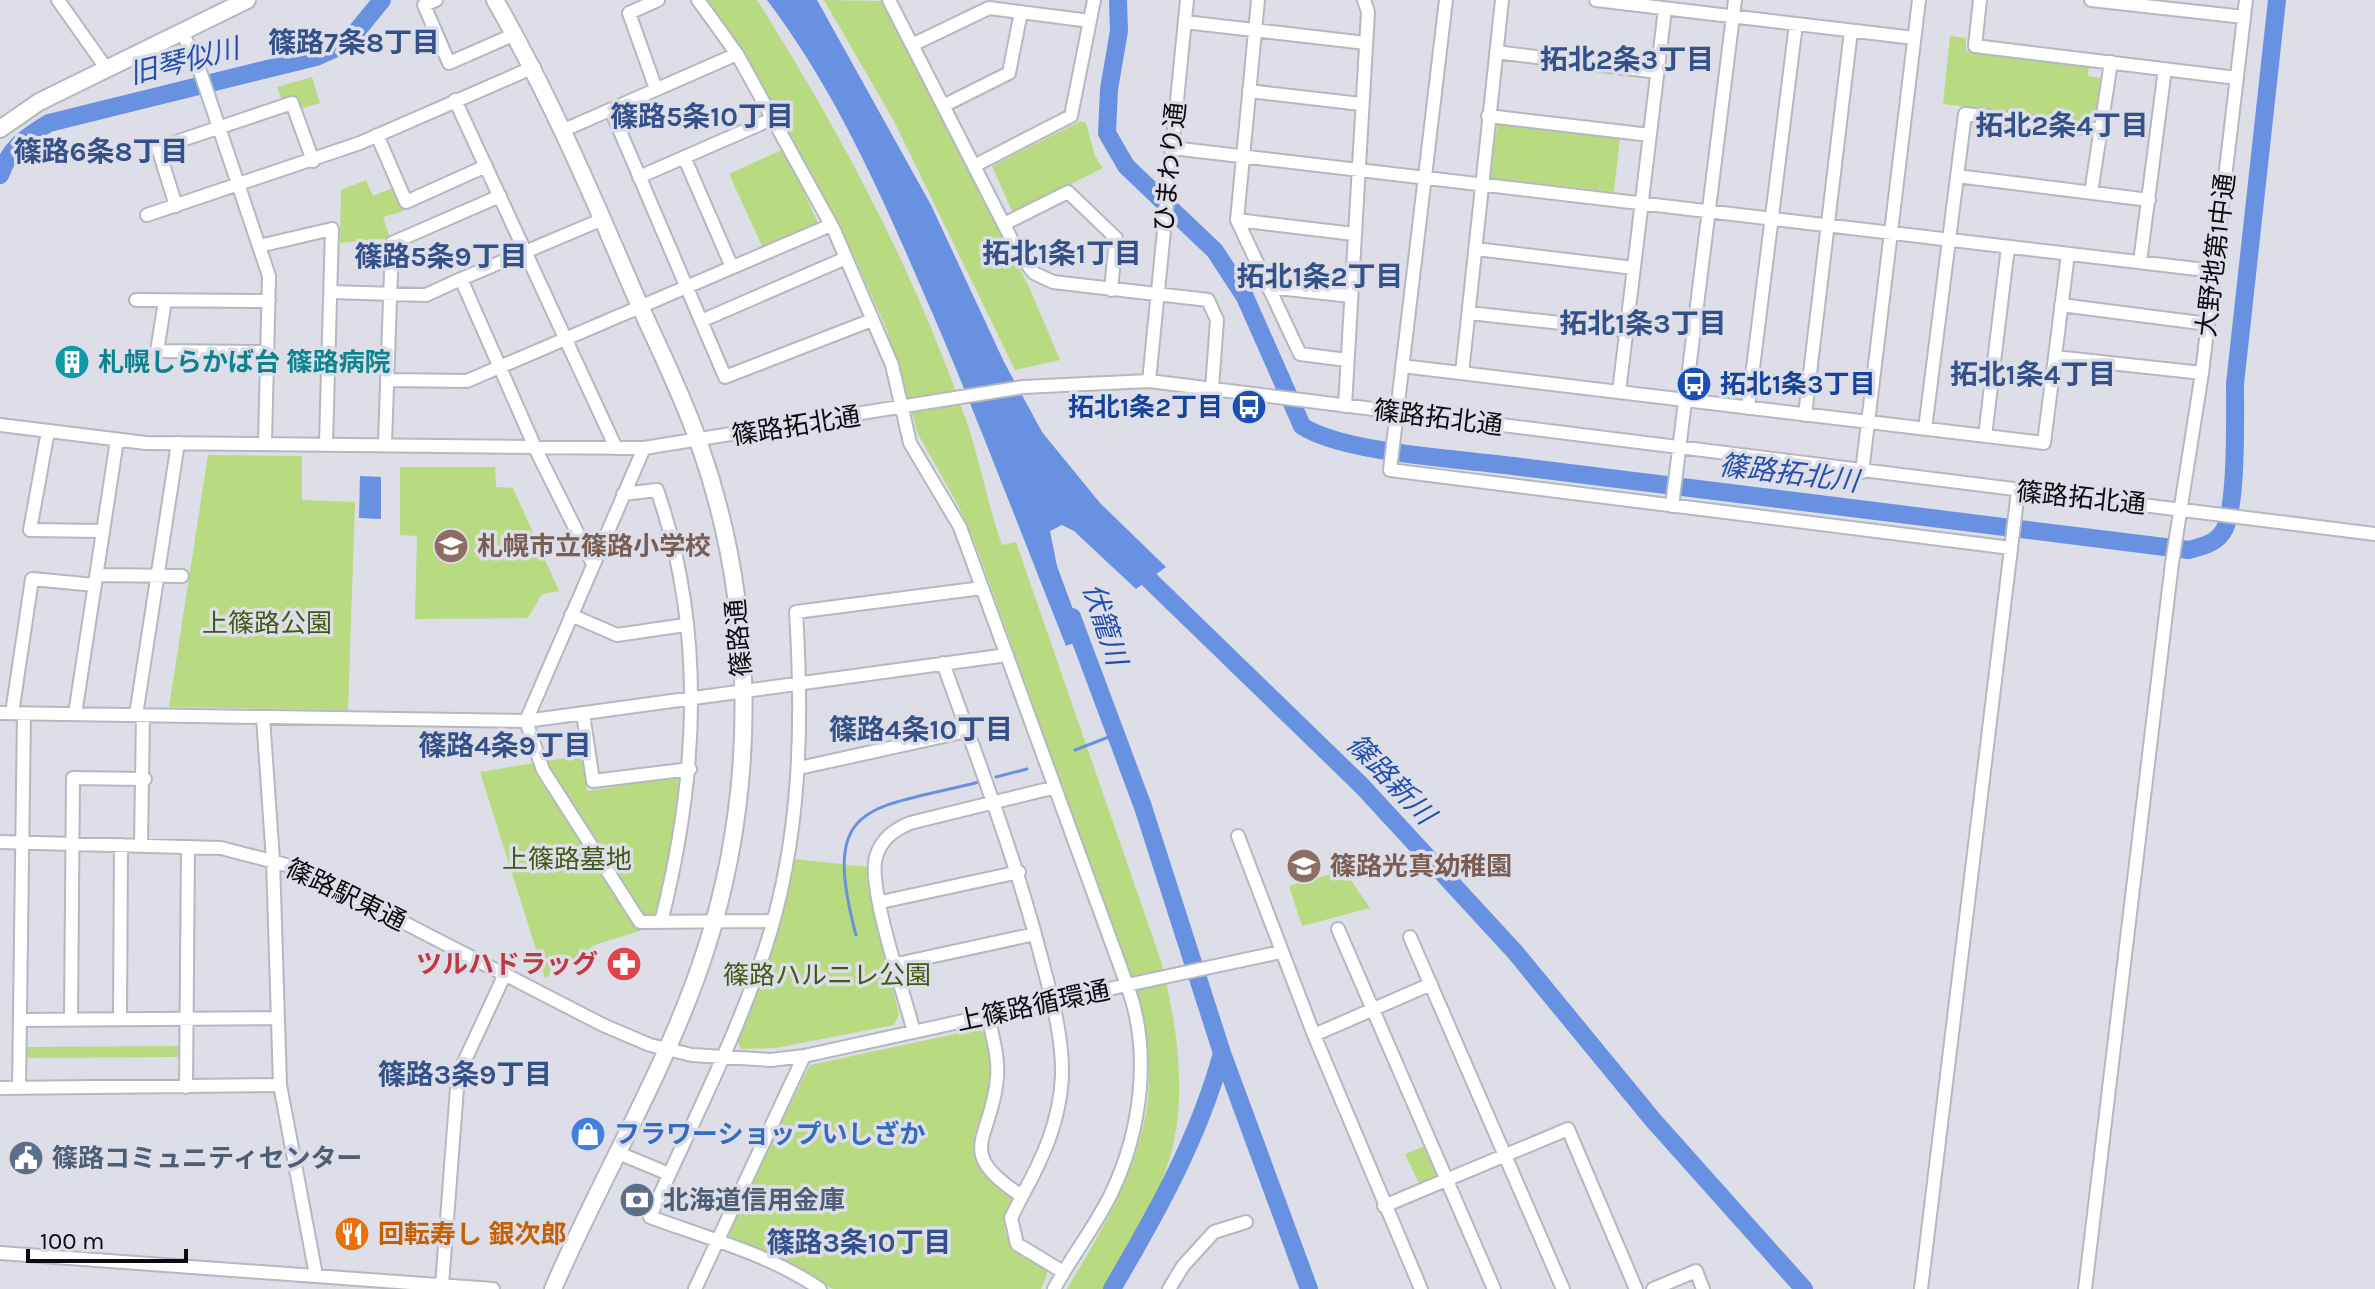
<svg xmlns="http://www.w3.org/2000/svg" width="2375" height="1289" viewBox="0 0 2375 1289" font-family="Karla,'Noto Sans JP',sans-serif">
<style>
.green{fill:#b8db81}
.water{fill:#6891e1}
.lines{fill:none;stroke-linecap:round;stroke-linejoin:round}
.stream{stroke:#6891e1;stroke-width:3}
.river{stroke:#6891e1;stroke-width:18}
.minor-casing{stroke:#b5b7c1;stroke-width:16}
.major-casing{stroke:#b5b7c1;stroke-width:20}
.minor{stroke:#fff;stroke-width:12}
.major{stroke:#fff;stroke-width:16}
.labels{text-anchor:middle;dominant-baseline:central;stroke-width:7;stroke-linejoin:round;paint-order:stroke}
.street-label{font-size:26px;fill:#0c0c10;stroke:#dddee8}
.culture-label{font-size:26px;font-weight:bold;fill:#0d838f;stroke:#dddee8;text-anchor:start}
.transit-label{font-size:26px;font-weight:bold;fill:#164399;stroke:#dddee8;text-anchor:start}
.education-label{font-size:26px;font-weight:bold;fill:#785e54;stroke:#dddee8;text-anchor:start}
.park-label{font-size:26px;fill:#425917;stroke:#dddee8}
.health-label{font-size:26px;font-weight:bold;fill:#be3a42;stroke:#dddee8;text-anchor:end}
.shop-label{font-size:26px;font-weight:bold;fill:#366cbe;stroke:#dddee8;text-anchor:start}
.service-label{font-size:26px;font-weight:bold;fill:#4e5e75;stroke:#dddee8;text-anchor:start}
.food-label{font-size:26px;font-weight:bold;fill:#c56008;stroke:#dddee8;text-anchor:start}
.neighbourhood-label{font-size:28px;font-weight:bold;fill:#345189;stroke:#dddee8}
.water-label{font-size:28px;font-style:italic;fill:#224fad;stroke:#dddee8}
</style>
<rect width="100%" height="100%" fill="#dddee8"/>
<path class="green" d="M707,0H757C840,131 914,270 965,417C980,459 987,503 1002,545L1016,542L1161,961C1176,1019 1187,1090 1172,1150C1159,1199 1129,1246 1104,1289H1067C1106,1223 1150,1153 1149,1073C1148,1051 1144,1028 1141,1006L978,551L959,507L918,434L887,330L843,232L782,119Z
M824,0L882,1L1029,287L1060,360L1015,370L895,123Z
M1950,36L1966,38V51L2089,65L2088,76L2100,78L2095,119L2092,122L1943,104Z
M312,77L320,103L300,109L295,97L282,100L277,87Z
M1081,121L1086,123L1095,156L1103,168L1017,211H1012L992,166Z
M1498,123L1620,138L1614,192L1491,178L1488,174Z
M784,149L818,223L763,248L729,174Z
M366,180L373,196L395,187L404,211L383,217L390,238L340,243L341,190Z
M208,455L302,456V500L355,502L348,710L169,707Z
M400,467H495L496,487L513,488L559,591L542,594L528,618L415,619L417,536L400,535Z
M582,755L587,791L678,777L682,780L658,912L654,916L643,915L642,930L595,945L545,978L480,772Z
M794,859L868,867L867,881L899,1014L894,1025L776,1048L741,1049L737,1041L773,945Z
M1344,870L1370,908L1302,926L1289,886Z
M978,1029L986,1034C989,1054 992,1077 988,1097C984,1111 976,1125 974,1139C969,1165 993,1186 1012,1199C991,1238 1017,1252 1048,1271L1041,1289H833L785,1260L730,1239L727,1232L810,1065Z
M179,1046L178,1057L26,1058V1047Z
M1425,1146L1439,1177L1419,1184L1405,1154Z"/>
<path class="water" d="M767,0H817L931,205L1004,362L1042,432L1100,503L1166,567L1136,589L1074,531L1062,525L1050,531L1057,566L1084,639L1066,646C1018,526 973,405 921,287C878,187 833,87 767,0Z
M360,476L381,477V519L359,518Z"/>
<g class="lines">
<path class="stream" d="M1075,750L1114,735
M996,777L1027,769
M856,935C820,800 868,810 979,782"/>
<path class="river" d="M1118,0L1119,31L1109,89L1107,133L1126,166L1215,251L1245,297L1302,426C1345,454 1465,459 1521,467C1744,496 1967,521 2189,550C2204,546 2218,543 2225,528C2237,502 2235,415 2235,384L2277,0
M0,175C10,148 24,138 49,123L316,57L347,43L382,0
M1131,562L1362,786L1515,952L1653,1120L1804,1289
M1072,617L1143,807L1222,1053L1309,1289
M1112,1289C1156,1214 1199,1138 1222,1053"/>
<defs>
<path id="minor" d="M58,0L106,68
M436,0L424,5L449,63L515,34
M698,0L737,54
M889,0L1019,254L1034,273L1053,282L1208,300L1217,320L1212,389
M1258,0L1237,220L1300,354L1347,360
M1446,0L1390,470L2011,548
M1596,0L1914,38
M1980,0L1975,46L2237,78
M2091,0L2244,17
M1185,22L1366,43
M182,31L201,74L269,276L265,443
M912,45L989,8L1090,21
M1496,52L1658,72
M656,89L629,13L658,0
M1249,91L1361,104
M455,100L616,448
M943,106L1009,73L1021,12
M611,110L725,377L872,320
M1488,116L1650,135
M564,130L737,54L834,230L892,365L910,443L960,527L1127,985L1281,952
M377,135L406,202L486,166
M1172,148L2214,271
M684,157L732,267
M974,166L1071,116L1094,0
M1957,176L2149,200
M639,177L774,118
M2091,193L2111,62
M176,206L158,148L292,103L313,161
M147,215L360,143L534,67
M1237,220L1354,234
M1004,224L1068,192L1116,238L1111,290
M259,246L332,229L326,443
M1476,249L1634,268
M2140,262L2165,69
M1267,287L1351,296
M331,292L426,295L461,279
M136,300L269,301
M165,301L157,351L267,352
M2061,305L2208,324
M1469,313L1626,330
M701,321L846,258
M2055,357L2202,373
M1402,366L2044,443L2068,254
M1462,373L1502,0
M387,380L467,381L831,225
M1149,381L1187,0
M1619,392L1665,9
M1345,406L1368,12L1364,0
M1748,408L1796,24
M1805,415L1851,31
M0,425L146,443L644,448L1023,387L1149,381L2375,534
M1925,429L1965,114L2102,130
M48,431L30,530L103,531
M1985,436L2008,247
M385,443L392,243L500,196
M644,448L526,721L543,770L640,922L772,921
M1862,472L1919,0
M623,494L657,490C706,630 697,781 661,922
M1672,506L1735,0
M593,564L538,454L461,279L603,219
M97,575L182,576
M571,615L617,635L685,625
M943,663C978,761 1015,856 1041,957C1051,996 1063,1036 1062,1076C1060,1121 1043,1158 1022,1196
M0,713L526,721L1007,655
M12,713L32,579L95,585
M75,714L117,440
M583,714L593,781L690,769
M136,715L178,443
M263,717L273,860L280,1085L316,1275
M799,768L967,731
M1238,836L1314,1035L1421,1289
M0,842L221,848L298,868L603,1025L650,1045L692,1055L771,1060L804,1056L1127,985C1152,1051 1141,1132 1111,1194C1095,1227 1071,1257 1054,1289
M141,845L143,715
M881,902L1019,872
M1338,929L1494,1289
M1410,937L1563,1289
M897,964L1035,934
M988,1015C992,1036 999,1057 997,1078C992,1140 952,1151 1022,1196L1011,1218L1017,1244L1063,1272
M120,1018L121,845
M71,1019L73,778L145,779
M20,1020L276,1018
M914,1032C905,997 867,887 876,857C881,839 894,830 910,823L1052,788
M1314,1035L1431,984
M186,1087L188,847
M0,1088L280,1085
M19,1088L24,713
M616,1152L669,1174
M1384,1206L1568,1129L1636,1289
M0,1253L493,1289
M442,1285L458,1075L505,974
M695,1289L804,1056
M820,1289C769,1254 707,1238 650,1217C689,1129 735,1041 765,949C801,840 803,725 796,612L982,588
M1169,1289L1183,1266L1214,1232L1246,1222
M1653,1289L1696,1271L1703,1289
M1921,1289L2018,491
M2085,1289L2172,563L2202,373L2246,0"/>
<path id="major" d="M495,0C547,91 588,185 629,281C652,335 681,390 700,446C756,606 758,787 706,949C668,1067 602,1175 553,1289
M0,129L39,102L247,0"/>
</defs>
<use href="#minor" class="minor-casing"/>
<use href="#major" class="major-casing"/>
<use href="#minor" class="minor"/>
<use href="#major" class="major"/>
</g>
<defs>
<symbol id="building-disc" viewBox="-11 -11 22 22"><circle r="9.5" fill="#0f9aa8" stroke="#dddee8"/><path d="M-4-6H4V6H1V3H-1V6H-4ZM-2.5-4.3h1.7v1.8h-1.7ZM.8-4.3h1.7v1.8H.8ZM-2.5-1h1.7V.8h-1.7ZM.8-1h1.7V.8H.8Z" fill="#fff"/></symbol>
<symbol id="bus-disc" viewBox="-11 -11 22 22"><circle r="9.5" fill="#1a4fb4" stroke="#dddee8"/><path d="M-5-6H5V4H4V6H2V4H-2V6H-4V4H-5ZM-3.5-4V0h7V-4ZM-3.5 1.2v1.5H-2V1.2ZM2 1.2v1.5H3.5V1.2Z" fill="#fff"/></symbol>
<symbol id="school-disc" viewBox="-11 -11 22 22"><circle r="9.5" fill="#8d6e63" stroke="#dddee8"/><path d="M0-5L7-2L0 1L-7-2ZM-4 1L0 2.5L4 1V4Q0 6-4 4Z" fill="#fff"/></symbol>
<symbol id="pharmacy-disc" viewBox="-11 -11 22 22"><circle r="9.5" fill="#e0444e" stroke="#dddee8"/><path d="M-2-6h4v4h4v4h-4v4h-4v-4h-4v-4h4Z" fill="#fff"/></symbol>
<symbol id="shop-disc" viewBox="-11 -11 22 22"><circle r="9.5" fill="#3f7fe0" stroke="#dddee8"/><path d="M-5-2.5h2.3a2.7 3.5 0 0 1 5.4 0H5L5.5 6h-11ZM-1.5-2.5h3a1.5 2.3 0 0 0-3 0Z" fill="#fff"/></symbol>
<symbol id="civic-disc" viewBox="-11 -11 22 22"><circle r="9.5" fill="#5c6f8a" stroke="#dddee8"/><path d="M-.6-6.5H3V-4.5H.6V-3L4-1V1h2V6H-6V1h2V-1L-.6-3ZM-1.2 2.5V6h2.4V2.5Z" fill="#fff"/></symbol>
<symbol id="bank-disc" viewBox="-11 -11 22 22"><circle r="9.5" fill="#5c6f8a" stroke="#dddee8"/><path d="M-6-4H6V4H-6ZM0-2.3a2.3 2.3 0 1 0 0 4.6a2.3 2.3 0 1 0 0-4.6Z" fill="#fff"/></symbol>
<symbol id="restaurant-disc" viewBox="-11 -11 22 22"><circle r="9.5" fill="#e8710a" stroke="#dddee8"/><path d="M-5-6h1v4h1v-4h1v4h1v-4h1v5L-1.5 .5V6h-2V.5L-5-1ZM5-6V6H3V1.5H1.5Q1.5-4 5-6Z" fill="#fff"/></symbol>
</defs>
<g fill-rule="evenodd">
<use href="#building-disc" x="52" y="342" width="40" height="40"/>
<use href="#bus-disc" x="1674" y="364" width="40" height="40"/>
<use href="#bus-disc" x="1229" y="387" width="40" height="40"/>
<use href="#school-disc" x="431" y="526" width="40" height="40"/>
<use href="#school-disc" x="1284" y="846" width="40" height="40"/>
<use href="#pharmacy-disc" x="604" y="944" width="40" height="40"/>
<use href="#shop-disc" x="568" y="1114" width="40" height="40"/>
<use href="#civic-disc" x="6" y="1138" width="40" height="40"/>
<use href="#bank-disc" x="617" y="1180" width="40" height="40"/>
<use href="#restaurant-disc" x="332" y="1214" width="40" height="40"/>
</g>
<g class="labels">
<g class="street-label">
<text transform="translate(1170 167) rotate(-84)">ひまわり通</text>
<text transform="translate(2216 255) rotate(-83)">大野地第1中通</text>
<text transform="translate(1438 418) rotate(7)">篠路拓北通</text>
<text transform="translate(796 426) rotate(-9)">篠路拓北通</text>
<text transform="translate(2081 498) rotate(6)">篠路拓北通</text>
<text transform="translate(739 638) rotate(-95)">篠路通</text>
<text transform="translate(346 895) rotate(26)">篠路駅東通</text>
<text transform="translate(1033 1006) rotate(-12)">上篠路循環通</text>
</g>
<g class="culture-label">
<text x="98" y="362">札幌しらかば台 篠路病院</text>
</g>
<g class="transit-label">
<text x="1720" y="384">拓北1条3丁目</text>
<text x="1223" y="407" text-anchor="end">拓北1条2丁目</text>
</g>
<g class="education-label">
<text x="477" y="546">札幌市立篠路小学校</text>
<text x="1330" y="866">篠路光真幼稚園</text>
</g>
<g class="park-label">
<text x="267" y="623">上篠路公園</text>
<text x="567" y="859">上篠路墓地</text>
<text x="827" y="975">篠路ハルニレ公園</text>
</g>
<g class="health-label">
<text x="598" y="964">ツルハドラッグ</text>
</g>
<g class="shop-label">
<text x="614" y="1134">フラワーショップいしざか</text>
</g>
<g class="service-label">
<text x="52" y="1158">篠路コミュニティセンター</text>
<text x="663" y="1200">北海道信用金庫</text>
</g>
<g class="food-label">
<text x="378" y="1234">回転寿し 銀次郎</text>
</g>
<g class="neighbourhood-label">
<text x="354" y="42">篠路7条8丁目</text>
<text x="1627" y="59">拓北2条3丁目</text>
<text x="702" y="116">篠路5条10丁目</text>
<text x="2062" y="125">拓北2条4丁目</text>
<text x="101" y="151">篠路6条8丁目</text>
<text x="1062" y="253">拓北1条1丁目</text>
<text x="441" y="256">篠路5条9丁目</text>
<text x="1320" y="276">拓北1条2丁目</text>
<text x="1643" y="323">拓北1条3丁目</text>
<text x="2033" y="374">拓北1条4丁目</text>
<text x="921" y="729">篠路4条10丁目</text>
<text x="505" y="745">篠路4条9丁目</text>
<text x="465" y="1074">篠路3条9丁目</text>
<text x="859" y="1242">篠路3条10丁目</text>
</g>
<g class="water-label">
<text transform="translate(184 61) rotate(-14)">旧琴似川</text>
<text transform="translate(1789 473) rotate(7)">篠路拓北川</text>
<text transform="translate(1105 624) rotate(72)">伏籠川</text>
<text transform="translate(1391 779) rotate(46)">篠路新川</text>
</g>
</g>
<path d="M28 1249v12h158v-12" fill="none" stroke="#0c0c10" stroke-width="4"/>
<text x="40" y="1249" font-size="24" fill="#0c0c10" stroke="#dddee8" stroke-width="6" paint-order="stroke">100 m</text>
</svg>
